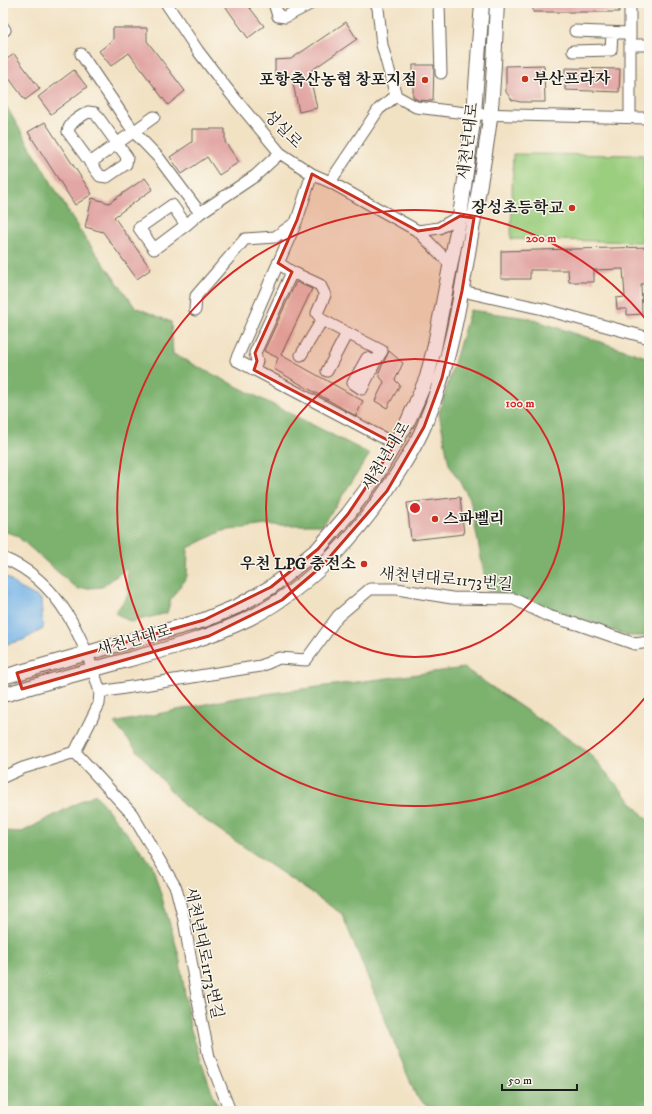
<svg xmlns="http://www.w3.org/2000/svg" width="652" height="1114" viewBox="0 0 652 1114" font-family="'IM FELL DW Pica','Noto Serif KR',serif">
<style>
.green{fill:#9bce7f;stroke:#5c754e}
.forest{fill:#7cb16e;stroke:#4c6645}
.water{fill:#74b3e7;stroke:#486882}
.building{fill:#e2a7a5}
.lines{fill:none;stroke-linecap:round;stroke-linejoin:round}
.minor-casing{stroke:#676157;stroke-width:13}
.major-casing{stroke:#676157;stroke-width:16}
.minor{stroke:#fff;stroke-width:11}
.major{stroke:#fff;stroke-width:14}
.marked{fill:#c8321e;fill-opacity:0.2;stroke:#c8321e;stroke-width:3;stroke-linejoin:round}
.ring{fill:none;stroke:#d62828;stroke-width:2}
.poi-dot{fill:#c8321e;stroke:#fbf7ec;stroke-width:1.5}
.labels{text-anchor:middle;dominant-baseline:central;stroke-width:3;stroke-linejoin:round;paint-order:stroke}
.poi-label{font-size:16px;font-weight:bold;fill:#1c1c1c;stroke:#fbf7ec;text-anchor:end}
.street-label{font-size:16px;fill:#1c1c1c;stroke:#fbf7ec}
.centre{fill:#d62828;stroke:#fbf7ec;stroke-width:2}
.ring-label{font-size:12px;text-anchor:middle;font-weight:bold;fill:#d62828;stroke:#fbf7ec;stroke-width:3;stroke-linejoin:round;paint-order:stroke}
</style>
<rect width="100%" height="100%" fill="#fbf7ec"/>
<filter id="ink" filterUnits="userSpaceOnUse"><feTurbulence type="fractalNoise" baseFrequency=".025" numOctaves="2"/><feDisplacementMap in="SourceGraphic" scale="8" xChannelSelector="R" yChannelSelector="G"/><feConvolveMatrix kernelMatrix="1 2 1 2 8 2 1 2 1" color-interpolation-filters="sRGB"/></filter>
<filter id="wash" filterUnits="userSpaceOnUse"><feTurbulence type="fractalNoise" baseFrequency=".012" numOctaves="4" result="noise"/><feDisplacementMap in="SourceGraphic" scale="16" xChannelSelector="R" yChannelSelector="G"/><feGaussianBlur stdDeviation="0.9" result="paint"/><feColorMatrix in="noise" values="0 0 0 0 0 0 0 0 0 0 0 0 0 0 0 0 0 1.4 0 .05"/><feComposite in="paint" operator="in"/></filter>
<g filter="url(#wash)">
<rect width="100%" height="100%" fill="#f2e2c4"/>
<path class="green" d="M513,154L644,155L642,242L511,239Z"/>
<path class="forest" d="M3,101L80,231L135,307L171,322L173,354L370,454L323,525H266L222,531L188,548L187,576L171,599L167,613L131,622L115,613L128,595L127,568L102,587L77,589L16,535L3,531Z
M470,310L528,318L649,358V636H629L543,606L487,590L470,499L449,464L439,413Z
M464,668L589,753L649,822V1111H432L416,1096L342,914L183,805L114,723L235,698Z
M95,794L152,864L179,955L190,1027L209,1084L220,1111H3V831L22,832Z"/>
<path class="water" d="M3,574L18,587L41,599L43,629L23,640L3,645Z"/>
<g id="blocks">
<path class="building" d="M223,3H246L264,26L248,38Z
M533,3H619V12H533Z
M346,22L357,39L309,72L317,108L299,112L292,78H275V60L291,59Z
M113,28H147V41L185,91L168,105L129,53L111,66L99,51L113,40Z
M14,54L40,89L25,100L3,70V62Z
M413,65H434L433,101L418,100L413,97Z
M544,65L545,102H520L512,100L506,92V66Z
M565,68L620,69L619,92L565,90Z
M74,70L87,87L51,114L38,97Z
M45,122L92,194L75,205L28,132Z
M192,129H225V142L239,162L219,175L207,157L182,174L170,157L192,142Z
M145,178L153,189L114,217L151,269L137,279L103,232L85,227L92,198L109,203Z
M649,247V283L641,284L642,314L627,315V309H617L616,298L625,297L623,269L594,270V282H569L568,270H530V279H501V251Z
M296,282L312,289L281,355L363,401L356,416L274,369L278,358L264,351Z
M389,351L403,363L395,380L400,385L387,408L375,401L384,382L378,374Z
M460,497L464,534L411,540L407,503Z"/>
</g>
</g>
<g filter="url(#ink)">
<use href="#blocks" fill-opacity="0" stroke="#676157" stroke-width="1"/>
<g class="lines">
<defs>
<path id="minor" d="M166,3L198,51L231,94L280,153L312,174L330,182L418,231L451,265
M274,3L278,16L285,17L312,3
M376,3L378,8L382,45L396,96L416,107L474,114L649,118
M439,3L441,73
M3,27L5,30L3,31
M575,31L630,33
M630,45H649
M573,51L611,50L612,33
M81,54L134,132L158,157L200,213
M88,112L95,113L127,157L126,164L107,177L100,176L68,132C69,122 80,117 88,112Z
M630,117V3
M90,163L154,117
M312,174L297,220L236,360L395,444
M330,182L379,109L396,96
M186,225L172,205L139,228L154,249L186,225L200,213L255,176L280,153
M418,231L439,228L460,216L465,217
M292,272L320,285L325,295L317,313L322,320L301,355
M462,291L543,309L649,338
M195,310L196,296L245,239L275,237L295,223
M322,320L347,333L327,371
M347,333L382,351L375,362L367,358L353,383L362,389L375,362
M254,370L257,361L255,353L292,272L278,263
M3,558C59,580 84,638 100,692L261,666L279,658L306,660L338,616L370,589H397L452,598L514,599L548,616L580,625L635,644L649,642
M100,692L99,704L75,752L132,814L176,888L184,920L197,996L209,1057L230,1111
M3,777L23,768L75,752"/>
<path id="major" d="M3,677L204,620L238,606L271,587L318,549L348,514L375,478L407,423L416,403L427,377L434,349L460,216L474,114L482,3
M3,695C34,686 64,677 95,669C147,654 201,642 250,618C313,586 364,528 401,468C409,455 418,441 424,426C449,368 460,303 470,241C477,200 485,159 490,118C494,80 495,41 497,3"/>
</defs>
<use href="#minor" class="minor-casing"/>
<use href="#major" class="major-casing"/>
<use href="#minor" class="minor"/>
<use href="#major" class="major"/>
</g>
</g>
<path class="marked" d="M312,174L418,231L439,228L460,216L474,218L462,291L442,378L424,427L387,491L321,567L282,600L209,636L22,689L17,673L204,620L271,587L318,549L348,514L395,444L254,370L257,361L255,353L292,272L278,263L297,220Z"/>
<g class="ring">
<circle cx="415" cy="508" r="149"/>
<path d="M648 694A298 298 0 1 1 648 322"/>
</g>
<g class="poi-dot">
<circle cx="525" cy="79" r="4"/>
<circle cx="425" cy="80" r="4"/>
<circle cx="572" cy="208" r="4"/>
<circle cx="435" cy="519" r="4"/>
<circle cx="364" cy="564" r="4"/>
</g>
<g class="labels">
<g class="poi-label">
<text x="533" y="79" text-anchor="start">부산프라자</text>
<text x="417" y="80">포항축산농협 창포지점</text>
<text x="564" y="208">장성초등학교</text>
<text x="443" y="519" text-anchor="start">스파벨리</text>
<text x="356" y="564">우천 LPG 충전소</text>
</g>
<g class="street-label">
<text transform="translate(283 129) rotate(45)">성실로</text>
<text transform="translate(468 141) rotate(-83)">새천년대로</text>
<text transform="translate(386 456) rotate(-59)">새천년대로</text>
<text transform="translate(446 579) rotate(5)">새천년대로1173번길</text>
<text transform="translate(134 640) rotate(-16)">새천년대로</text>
<text transform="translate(204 953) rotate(78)">새천년대로1173번길</text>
</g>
</g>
<circle cx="415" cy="508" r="6" class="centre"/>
<g class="ring-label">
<text x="541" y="242">200 m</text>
<text x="520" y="407">100 m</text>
</g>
<rect width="652" height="1114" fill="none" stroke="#fbf7ec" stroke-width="16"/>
<path d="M502 1084v6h75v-6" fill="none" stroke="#1c1c1c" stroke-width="2"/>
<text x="508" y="1084" font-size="12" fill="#1c1c1c" stroke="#fbf7ec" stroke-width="3" paint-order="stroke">50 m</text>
</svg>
